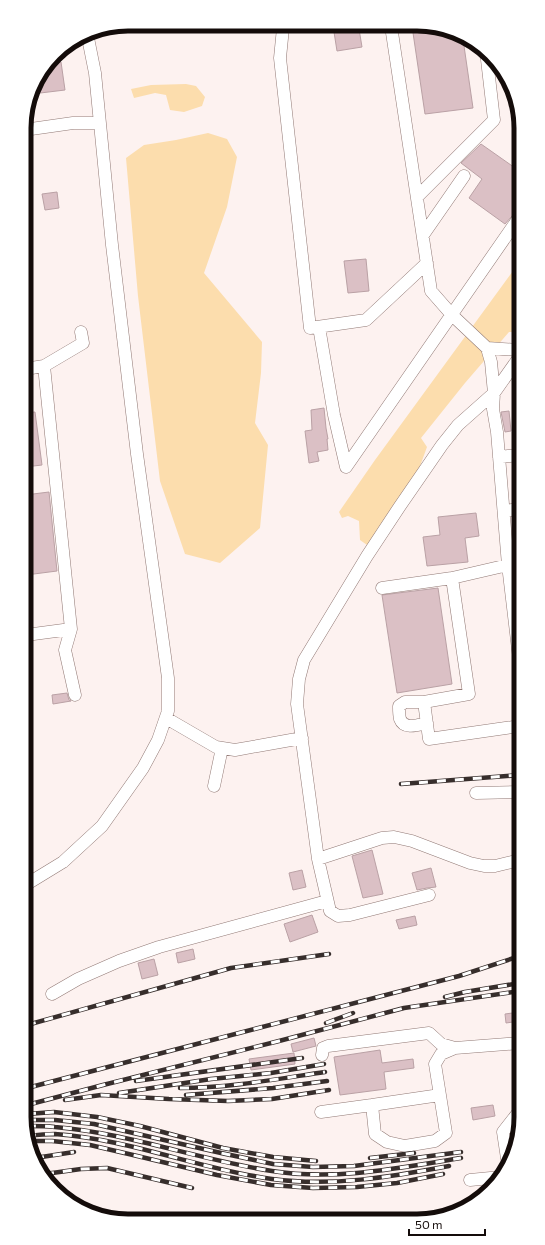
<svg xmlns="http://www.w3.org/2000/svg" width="545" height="1245" viewBox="0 0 545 1245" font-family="Commissioner,sans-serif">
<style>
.green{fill:#fcddad}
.building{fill:#dbc0c5;stroke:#baa1a5}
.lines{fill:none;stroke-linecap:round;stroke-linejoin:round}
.minor-casing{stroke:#917975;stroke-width:13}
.minor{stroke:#fff;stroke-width:12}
.rail-casing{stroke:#372e2c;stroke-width:4.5}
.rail{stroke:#fff;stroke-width:3;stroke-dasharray:9;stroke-linecap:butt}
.rim{fill:none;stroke:#140c0a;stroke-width:5}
</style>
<rect width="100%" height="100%" fill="#fdf2f0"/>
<path class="green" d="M186,84L196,86L205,97L202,106L184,112L170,110L166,95L155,93L134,98L131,89L151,85Z
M208,133L227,139L237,157L227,207L204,273L262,342L261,373L255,423L268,445L260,528L220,563L185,554L160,481L138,296L126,158L144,145L176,140Z
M518,264V332H509L465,383L421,438L427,447L416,477L367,545L360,540L359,521L348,516L342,518L339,512L375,460Z"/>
<path class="building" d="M412,26H437L463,39L473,108L425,114Z
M359,29L362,47L337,51L334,32Z
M61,62L65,90L32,94L35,82L49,64Z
M481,144L518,170V209L505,224L469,198L482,179L461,163Z
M57,192L59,208L45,210L42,194Z
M366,259L369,291L348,293L344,261Z
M324,408L326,428L328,439H327L328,450L317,452L319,461L309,463L305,431L312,430L311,410Z
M509,411L511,431L505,432L501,412Z
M35,412L42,465L25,467V413Z
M49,492L57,571L26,575L25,495Z
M476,513L479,536L465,538L468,562L427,566L423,537L440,535L438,517Z
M438,588L452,684L397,693L382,595Z
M67,693L69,700L71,701L53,704L52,695Z
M372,850L383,894L363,898L352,856Z
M431,868L436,887L427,888L417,890L412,873Z
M302,870L306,887L293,890L289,873Z
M312,915L318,932L290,942L284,924Z
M415,916L417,925L399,929L396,920Z
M193,949L195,959L178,963L176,953Z
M154,959L158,975L142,979L138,963Z
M520,1012V1021L506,1023L505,1014Z
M314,1038L316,1046L293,1052L291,1044Z
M380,1050L382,1063L413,1059L414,1068L384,1072L386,1089L340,1095L334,1057Z
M294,1053L295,1064L251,1070L249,1059Z
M493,1105L495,1116L473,1120L471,1108Z"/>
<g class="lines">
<defs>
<path id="minor" d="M285,25L283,28L280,58L310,328L366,320L427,263
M391,26L431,291L452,315L487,348L491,362L494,393L493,409L497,432L508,565L519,658
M24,130L73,123H100
M417,197L494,120L486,51
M423,235L464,176
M319,327L334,415L346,467
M487,348L518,350
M44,366L83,343L81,332
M25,369L44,366L71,629L26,635
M499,457L519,455
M346,467L518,219
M504,511L519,509
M452,578L469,694L424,702L429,739L520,726
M382,588L452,578L508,565L519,566
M71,629L65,650L75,695
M424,702H405L399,706C399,710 399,715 400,719C404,730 418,725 427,723
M166,718L216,747L235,750L302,738
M214,786L222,748
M476,793L520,792
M318,859L382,838L394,837L412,841L470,863L484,866H495L520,860
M27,884L63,862L102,826L143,768L158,740L168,711V678L137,454L112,245L95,73L87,33
M429,895L350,915L338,916L330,911L318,859L297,704L299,679L304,660L367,556L400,506L442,445L458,425L494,393L518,359
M52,994L78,979L119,961L159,947L327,901
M322,1055L323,1048L328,1046L429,1033L441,1044L455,1048L521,1043
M372,1105L440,1095
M321,1112L372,1105L375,1134L387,1142L405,1146L435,1141L446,1133L435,1064L441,1054L455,1048
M508,1165L503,1132L521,1109
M470,1180L501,1177"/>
</defs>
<use href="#minor" class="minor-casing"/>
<use href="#minor" class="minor"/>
<defs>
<path id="rail" d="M401,784L520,775
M445,997L465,992L520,983
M326,1023L353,1013
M27,1025L231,968L329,954
M136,1081L302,1058
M27,1088L459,976L520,956
M180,1088C229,1088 277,1079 325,1072
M119,1093L211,1079L271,1073L324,1064
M186,1095L273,1088L327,1081
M65,1100L101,1095L169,1099L228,1101L272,1099L329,1090
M27,1105L103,1085L279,1041L404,1008L520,991
M27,1114L54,1112L97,1117L140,1126L223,1148L273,1157L316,1161
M27,1120H55L94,1124L221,1153L273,1164L313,1167L354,1166L461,1152
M27,1126C36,1126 46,1126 55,1127C128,1133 199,1160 272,1171C335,1181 399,1168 461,1158
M27,1136C36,1135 46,1134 55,1134C129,1139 199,1169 272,1179C332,1187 390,1177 449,1166
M27,1141H52L90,1145L133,1155L217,1175L271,1185L313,1188L357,1187L397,1183L443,1174
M35,1158L74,1152
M370,1158L414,1153
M45,1174L81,1169L107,1168L192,1188"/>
</defs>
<use href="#rail" class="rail-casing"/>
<use href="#rail" class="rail"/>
</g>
<path d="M0 0H545V1245H0ZM128 31H417A97 97 0 0 1 514 128V1117A97 97 0 0 1 417 1214H128A97 97 0 0 1 31 1117V128A97 97 0 0 1 128 31Z" fill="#fff" fill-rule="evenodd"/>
<path class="rim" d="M128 31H417A97 97 0 0 1 514 128V1117A97 97 0 0 1 417 1214H128A97 97 0 0 1 31 1117V128A97 97 0 0 1 128 31Z"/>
<path d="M409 1229v6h76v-6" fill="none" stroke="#140c0a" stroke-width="2"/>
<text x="415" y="1229" font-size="12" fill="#140c0a" stroke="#ffffff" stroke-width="3" paint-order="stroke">50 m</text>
</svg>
